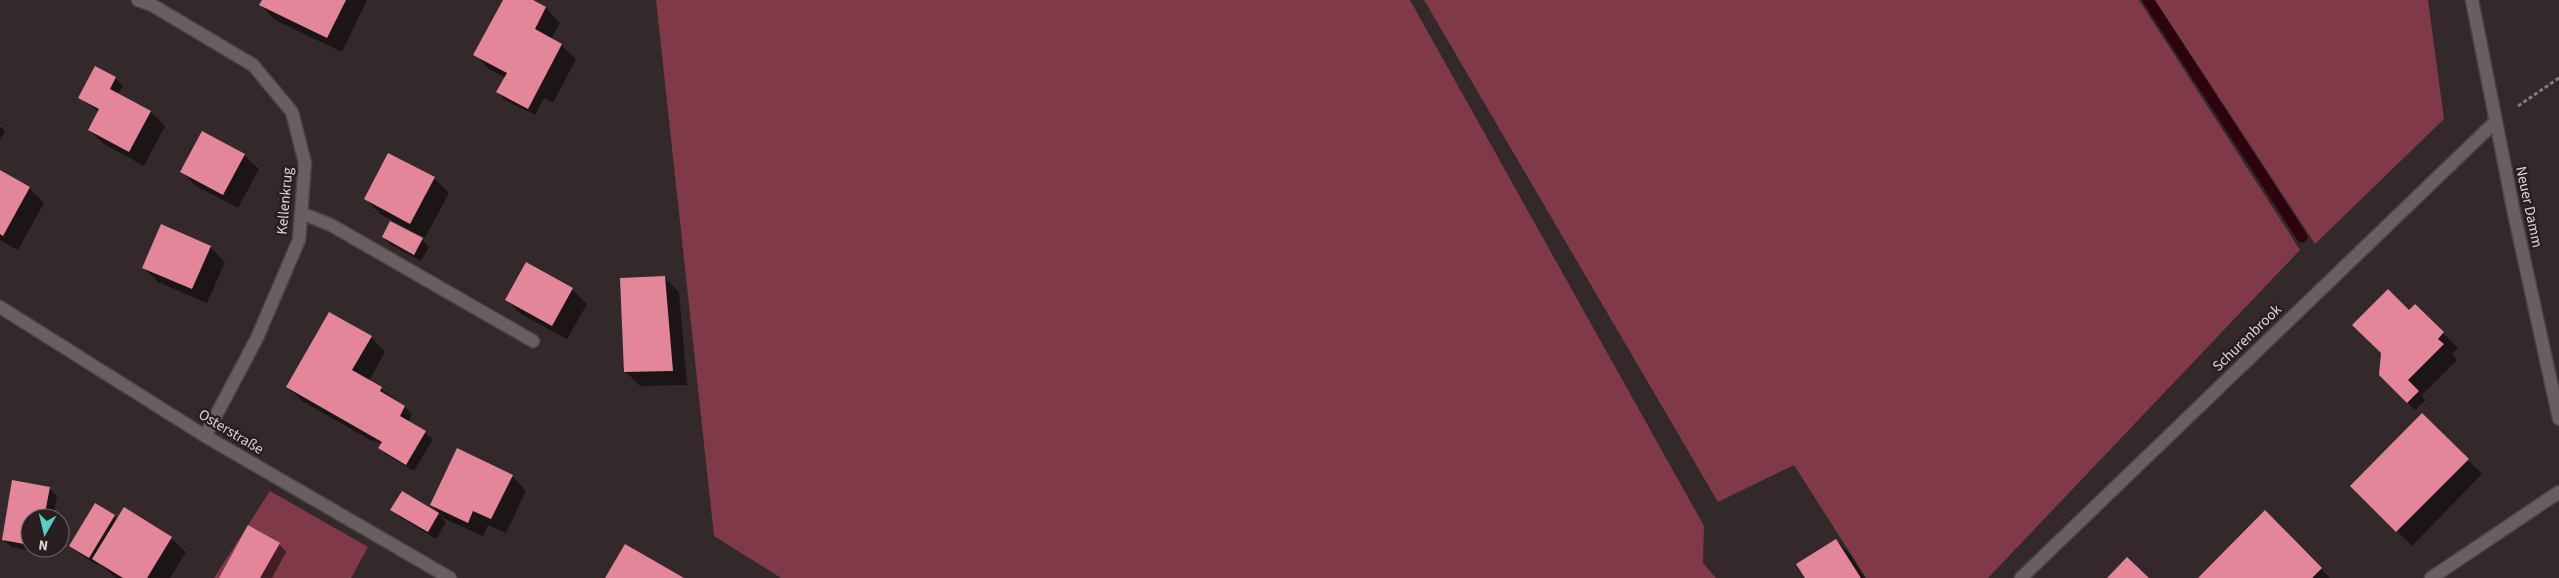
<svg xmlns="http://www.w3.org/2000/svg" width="2559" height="578" viewBox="0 0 2559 578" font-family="'Source Sans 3',sans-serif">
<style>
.green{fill:#7f3949}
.shadow{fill:#0007}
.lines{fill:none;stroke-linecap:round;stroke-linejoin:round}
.stream{stroke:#2c030f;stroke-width:11}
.building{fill:#e38699}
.service-casing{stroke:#4c4546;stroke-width:15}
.minor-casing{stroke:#4c4546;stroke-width:15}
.tertiary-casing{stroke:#4c4546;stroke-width:15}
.path{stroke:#837a7b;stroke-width:3;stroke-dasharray:4 2.5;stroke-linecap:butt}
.service{stroke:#6a5e60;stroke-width:12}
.minor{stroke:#6a5e60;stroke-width:12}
.tertiary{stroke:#6a5e60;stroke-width:12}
.labels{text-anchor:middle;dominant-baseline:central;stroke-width:5;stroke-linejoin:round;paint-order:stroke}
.street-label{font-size:15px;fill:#dcd5d6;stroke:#291f21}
</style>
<rect width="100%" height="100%" fill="#33292a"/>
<path class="green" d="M656,0H1410L1704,526L1703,563L1716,578H781L714,536Z
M1424,0H2139L2300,250L1988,578H1866L1794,465L1718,502Z
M2155,0H2428L2444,119L2315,244Z
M270,491L368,547L351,578H214Z"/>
<path class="shadow" d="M263,0H367L342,52L275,20L261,5Z
M504,0H530L546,8L560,23L551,39L561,45L576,59L553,103L544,98L535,115L505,100L498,92L506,78L489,69L475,54Z
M115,78L123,86L118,94L151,112L165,126L144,166L104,144L89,130L99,112L79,98Z
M0,126L5,131L0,140Z
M244,155L259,169L238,208L196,186L182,172Z
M0,172L29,188L44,203L18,250L0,240Z
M434,178L449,193L425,238L380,214L366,199Z
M383,237L422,239L429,247L421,261L391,245Z
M210,247L225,262L207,303L158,282L144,268Z
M664,277L679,292L687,385L640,386L625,371Z
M572,289L587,304L567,339L521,314L506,300Z
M2415,305L2458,348L2452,354L2457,360L2421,396L2426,400L2415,410L2380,375L2409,312Z
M371,337L385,352L369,381L381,388L405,407L412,415L408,422L433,439L414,471L387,455L380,448L382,444L375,440L374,442L302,401L287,387Z
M2422,415L2482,474L2412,546L2352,486Z
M512,476L526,491L506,533L488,525L483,536L441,517L446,522L436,539L400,517L392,510L402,493L443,517L432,505Z
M49,488L57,496L53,518H30V548H48L47,554L11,547L4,540Z
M96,505L118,520L171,538L186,552L170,578H116L98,563L97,565L78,553L71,545Z
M2265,512L2330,578H2200Z
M1836,540L1851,555L1865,578H1807Z
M279,544L286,552L272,578H221Z"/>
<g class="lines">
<path class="stream" d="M2148,0L2302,237"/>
</g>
<path class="building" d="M262,0H346L327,38L259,5Z
M503,0H533L546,7L535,29L562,44L528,109L496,92L507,73L473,55Z
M95,66L116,77L110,89L151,111L129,152L88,130L99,109L78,98Z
M202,131L245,154L223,195L180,172Z
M388,153L435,177L410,224L364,199Z
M0,170L30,187L3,236L0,234Z
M390,221L423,238L414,255L382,237Z
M161,224L211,246L192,289L142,268Z
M526,262L573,288L552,326L505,300Z
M665,276L673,371L624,372L620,278Z
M2388,289L2409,310L2415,304L2444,332L2438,339L2444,344L2408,380L2419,391L2407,403L2379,375L2381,353L2352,325Z
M329,312L372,336L352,370L382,387L380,391L405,406L400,416L426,431L406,465L378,448L382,442L286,387Z
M2422,413L2469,459L2396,532L2350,486Z
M457,448L513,475L491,519L473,511L468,523L430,505Z
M12,480L50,487L44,518H30V545L2,540Z
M402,491L439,513L428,532L390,510Z
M95,503L115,515L89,558L69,546Z
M124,507L172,537L147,578H123L92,559Z
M2265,510L2322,568L2312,578H2198Z
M248,525L280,543L260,578H219Z
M1836,539L1861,578H1805L1796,564Z
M625,544L684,578H605Z
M2127,557L2149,578H2107Z"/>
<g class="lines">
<defs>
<path id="service" d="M301,213L331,225L533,341
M2431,578L2559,492"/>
<path id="minor" d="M138,0L152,5L253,65L292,112L305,163L299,240L257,338L205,436
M0,307L205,436L450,578
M2021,578L2495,122"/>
<path id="tertiary" d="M2472,0L2514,213L2559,419"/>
</defs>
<use href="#service" class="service-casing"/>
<use href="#minor" class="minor-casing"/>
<use href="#tertiary" class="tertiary-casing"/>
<path class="path" d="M2518,106L2559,78"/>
<use href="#service" class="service"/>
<use href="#minor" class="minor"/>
<use href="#tertiary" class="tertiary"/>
</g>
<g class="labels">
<g class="street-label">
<text transform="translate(285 201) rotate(-85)">Kellenkrug</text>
<text transform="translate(2529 207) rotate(78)">Neuer Damm</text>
<text transform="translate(2247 338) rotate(-44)">Schurenbrook</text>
<text transform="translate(231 432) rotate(31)">Osterstraße</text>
</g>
</g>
<g transform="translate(45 533) rotate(188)"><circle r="24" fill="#291f21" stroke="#716869"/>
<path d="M0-4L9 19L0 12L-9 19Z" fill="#56cec3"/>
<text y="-8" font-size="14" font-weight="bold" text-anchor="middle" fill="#dcd5d6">N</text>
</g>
</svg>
